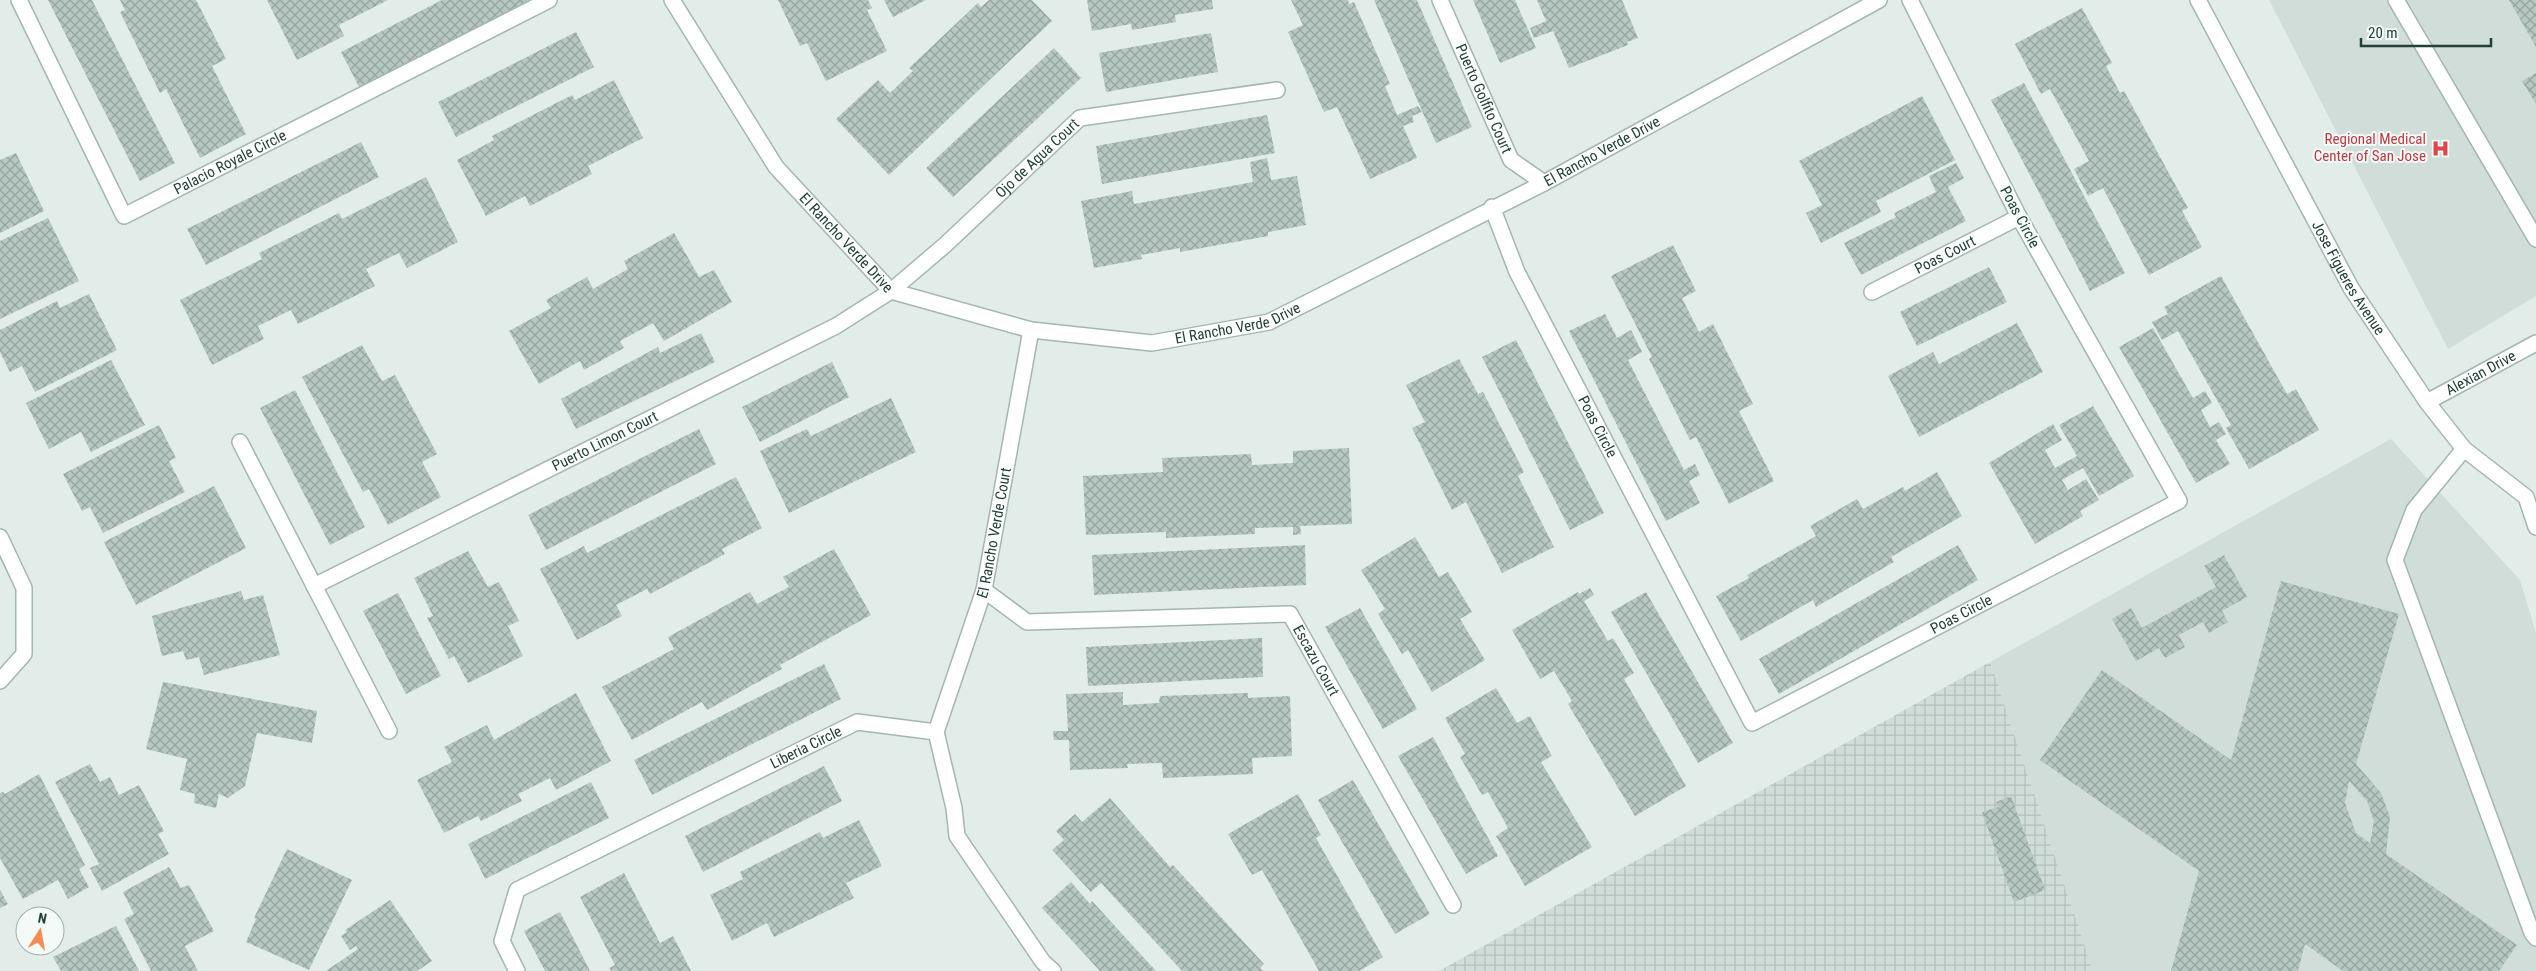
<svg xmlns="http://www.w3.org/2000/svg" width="2536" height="971" viewBox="0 0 2536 971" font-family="'Roboto Condensed',sans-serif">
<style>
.built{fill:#d0ddd9}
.industrial{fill:url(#industrial-grid)}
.building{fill:url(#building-cross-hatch);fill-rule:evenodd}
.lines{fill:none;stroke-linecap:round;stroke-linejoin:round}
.minor-casing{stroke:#a4b6b1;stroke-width:18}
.minor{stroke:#fff;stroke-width:15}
.labels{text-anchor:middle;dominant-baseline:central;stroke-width:4;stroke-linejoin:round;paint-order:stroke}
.street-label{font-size:15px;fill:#21403a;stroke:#f3faf7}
.health-label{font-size:15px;fill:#be3a42;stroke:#f3faf7;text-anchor:end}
</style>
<defs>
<pattern id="industrial-grid" width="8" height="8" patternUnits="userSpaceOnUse" patternTransform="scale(1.25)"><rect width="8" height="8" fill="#d0ddd9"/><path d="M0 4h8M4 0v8" fill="none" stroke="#b2bfbb"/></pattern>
<pattern id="building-cross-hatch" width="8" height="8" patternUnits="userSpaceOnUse" patternTransform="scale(1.25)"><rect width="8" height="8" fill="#b7c8c3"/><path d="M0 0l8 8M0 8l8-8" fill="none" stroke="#94a49f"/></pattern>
</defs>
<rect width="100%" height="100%" fill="#e2ede9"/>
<path class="built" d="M2269,0H2536V296L2448,349Z
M2391,439L2520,580L2536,633V971H2093L1990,662Z"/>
<path class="industrial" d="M1990,662L2093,971H1439L1521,925Z"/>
<path class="building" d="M48,0H92L175,163L140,181Z
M120,0H196L226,59L212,66L246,134L200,158L166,89L160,93L120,12L125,10Z
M267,0H388L339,25L344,36L297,60Z
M442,0H531L359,87L341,52Z
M778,0H868L872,8L867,10L887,51L826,81L807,43L800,46Z
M884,0H926L893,17Z
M989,0H1032L1052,21L889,175L836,119L878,80L890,93L913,71L909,68L978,3L981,7Z
M1087,0H1212L1213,9L1175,15L1176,22L1132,30L1131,24L1092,31Z
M1291,0H1348L1349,4L1354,2L1390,84L1385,86L1397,115L1418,106L1422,112L1412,116L1414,122L1403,126L1417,158L1370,179L1337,107L1324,112L1288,32L1303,25Z
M1374,0H1417L1472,127L1436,143Z
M1473,0H1515L1536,48L1500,63Z
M1537,0H1622L1638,38L1627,42L1628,45L1569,68L1553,31L1534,38L1530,28L1546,21Z
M2509,0H2536V47Z
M2082,8L2112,63L2106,66L2120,93L2124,91L2188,208L2182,211L2202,247L2149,275L2103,188L2088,196L2074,169L2089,161L2050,89L2041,94L2015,44Z
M576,32L594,67L456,137L438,102Z
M1211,33L1218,72L1106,92L1099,53Z
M1054,48L1081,78L953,197L926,168Z
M2536,73V104L2522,81Z
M614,80L643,138L588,166L592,174L530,206L525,196L486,216L457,160L494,140L492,136L572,95L575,100Z
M2024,83L2125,273L2090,291L1991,100Z
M1922,96L1955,160L1876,201L1881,212L1821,243L1806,213L1822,205L1799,161Z
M1267,115L1275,153L1102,184L1096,146Z
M361,142L379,177L206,265L187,229Z
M16,153L44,211L0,233V160Z
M1267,158L1271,180L1297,176L1306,225L1268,232V236L1180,252V248L1141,255L1142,259L1094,268L1081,201L1132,191L1134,204L1253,182L1250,162Z
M1956,163L1964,178L1948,187L1966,221L1861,275L1844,243L1896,217L1894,213L1936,192L1929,176Z
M426,177L458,242L407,268L399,253L366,269L375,286L298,324L291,310L258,326L264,339L212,365L180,300L262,259L259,253L339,213L342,219Z
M48,218L79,281L0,319V241Z
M674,233L699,277L714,270L732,302L664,341L653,323L620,341L624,348L584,370L580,361L539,384L509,331L551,308L546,300L587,277L593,289L628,269L624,261Z
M1673,245L1696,291L1682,298L1699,332L1713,324L1753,404L1739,411L1774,481L1729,504L1696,437L1690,440L1649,359L1652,357L1611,276Z
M1989,267L2007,302L1917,346L1900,312Z
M2221,276L2287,394L2296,389L2319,430L2249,469L2226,428L2231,425L2178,331L2162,340L2152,322L2168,314L2164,307Z
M89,294L117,350L35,392L22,366L10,372L0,352V330L57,301L60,308Z
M1605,314L1617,338L1631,330L1642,352L1628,360L1684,470L1695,464L1700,475L1689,481L1700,503L1666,521L1569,331Z
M2017,323L2043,372L1919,437L1888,376L1933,352L1939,364Z
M2153,328L2193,398L2205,391L2212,403L2201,410L2210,427L2219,422L2226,434L2216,440L2230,464L2196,483L2119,347Z
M701,333L715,362L576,429L561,399L658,347L660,353Z
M1516,340L1604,513L1570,530L1482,357Z
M362,345L382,381L395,375L437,454L422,462L441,497L388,525L369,489L363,492L302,377Z
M1459,359L1478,394L1483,392L1524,472L1518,476L1554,547L1502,573L1466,502L1452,510L1412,428L1425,422L1406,385Z
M111,360L145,425L91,452L81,432L49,449L26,403Z
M832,362L849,397L760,442L742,407Z
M295,390L365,527L330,545L260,408Z
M891,398L916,452L789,513L760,451L807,429L811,436Z
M2093,406L2134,476L2099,496L2083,468L2062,480L2068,490L2086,479L2099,500L2080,511L2083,516L2035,544L1989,463L2053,424L2062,440L2045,450L2055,468L2077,456L2059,425Z
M159,425L176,458L169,461L185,492L103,533L90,507L82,511L63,474Z
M699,429L716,464L546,550L528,515Z
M1349,448L1352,524L1300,526L1301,534L1293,535V527L1255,528V534L1166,538V532L1086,535L1083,476L1163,472L1162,458L1251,454L1252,465L1293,463V451Z
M1937,472L1962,516L1891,557L1894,562L1816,607L1813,600L1741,641L1716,596L1749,578L1747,575L1816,536L1810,526L1857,499L1863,509L1903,487L1905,491Z
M736,477L762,528L722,549L725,554L650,594L647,589L616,605L622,616L577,640L540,569L584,546L587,553Z
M214,486L246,548L136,605L104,542Z
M1415,537L1439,577L1448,572L1472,612L1460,619L1485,660L1432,692L1408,650L1402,654L1378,614L1385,609L1361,570Z
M1305,545L1306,585L1094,595L1092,555Z
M1958,545L1978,580L1779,694L1759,659Z
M834,549L871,615L780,665L782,669L707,710L702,702L632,740L602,687L674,649L668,637L750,592L757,604L789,587L783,577Z
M468,551L488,587L499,582L519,621L508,626L523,656L468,683L454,656L449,659L427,618L433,616L414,578Z
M2224,555L2247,597L2222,611L2228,622L2209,633L2203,622L2179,635L2185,647L2165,658L2159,648L2136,661L2112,619L2131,608L2142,628L2216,587L2204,566Z
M2281,581L2399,614L2356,764L2381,793L2390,817L2386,854L2517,945L2499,971H2343L2305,944L2298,971H2171L2199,871L2040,760L2102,670L2231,760ZM2349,781L2367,801L2374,821L2370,843L2356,833L2345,803Z
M1590,588L1594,595L1584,601L1608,641L1613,638L1634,673L1624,679L1686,786L1635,816L1568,704L1572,701L1554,671L1540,679L1512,630L1578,592L1579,594Z
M241,591L244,600L263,595L280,655L204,675L199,657L186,660L183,651L162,656L152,616Z
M1646,592L1733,743L1698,763L1611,612Z
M398,593L441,676L406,694L363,611Z
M1360,608L1417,709L1383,729L1325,627Z
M1262,638L1263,677L1088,686L1086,647Z
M824,664L841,699L652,795L634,760Z
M163,682L317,711L312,743L257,733L245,786L228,798L219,794L216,808L194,803L195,794L180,790L187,759L146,749Z
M1496,688L1517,723L1530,716L1552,756L1541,762L1592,847L1525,886L1496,836L1508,828L1488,792L1482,795L1460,757L1465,754L1445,718Z
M1123,692V705L1159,703L1160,696L1248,693V698L1290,696L1292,756L1252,758L1253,774L1163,778L1162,763L1127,764L1128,768L1070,770L1069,740H1054L1053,731H1068L1066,694Z
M576,693L611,761L556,790L550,778L518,794L522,801L481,821L478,816L444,833L417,780L452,762L444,747L487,725L494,740Z
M1433,737L1498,856L1466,874L1398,756Z
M90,764L100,782L110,777L119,795L139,785L164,831L158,834L169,854L102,891L90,868L99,864L55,782Z
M824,766L842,801L703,872L685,836Z
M39,774L85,865L79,869L89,887L68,899L58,880L23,899L0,858V793L3,792L5,794Z
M1353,780L1430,914L1395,934L1318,800Z
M591,782L609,818L485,879L468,844Z
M1298,794L1321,835L1316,838L1383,957L1359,971H1319L1262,870L1252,875L1228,834Z
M2011,796L2045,890L2014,902L1982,812L1998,807L1996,802Z
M1110,798L1170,867L1173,865L1264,964L1260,968L1263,971H1182L1101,883L1091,892L1052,850L1064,840L1056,831L1075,814L1082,822Z
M859,820L882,866L846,883L854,898L774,937L767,923L732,941L710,895L743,879L740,872L820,832L823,838Z
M287,849L352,880L309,970L246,942L256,919L254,918Z
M169,867L181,888L189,885L214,931L185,946L198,971H151L124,919L134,914L123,892Z
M624,873L660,943L673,936L691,971H611L609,968L615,965L580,897Z
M1071,882L1090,904L1092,901L1156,971H1100L1042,908Z
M0,890L8,904L0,908Z
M390,900L432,961L417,971H326L358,949L356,946L350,950L341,936L347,932L345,930Z
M560,912L590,971H545L524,931Z
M116,926L139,971H61L53,957Z"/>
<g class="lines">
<defs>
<g id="minor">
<path id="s1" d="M19,0L124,216L549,0"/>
<path id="s2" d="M672,0L776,167L891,291L1031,330L1152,343L1269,322L1544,183L1879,0"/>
<path id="s3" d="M1440,0L1511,160L1544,183"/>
<path id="s4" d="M2198,0L2351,288L2427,402L2464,449L2526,497L2536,527"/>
<path d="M2396,0L2536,239"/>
<path id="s5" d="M1492,207L1517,272L1752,723L2179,501L2019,217L1910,0"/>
<path id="s6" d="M1872,292L2019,217"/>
<path id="s7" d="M2427,402L2536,343"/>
<path d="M240,442L389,731"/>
<path d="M2464,449L2414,510L2395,560L2532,933L2536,938"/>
<path d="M0,537L24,588V654L0,681"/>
<path id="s8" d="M314,586L836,326L891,291L945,245L1080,118L1277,90"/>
<path id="s9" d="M984,590L1027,622L1290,614L1453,905"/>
<path id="s10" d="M936,732L984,590L1031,330"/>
<path id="s11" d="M517,971L502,941L517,890L857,722L936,732L954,808L957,836L1043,962L1053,971"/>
</g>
</defs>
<use href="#minor" class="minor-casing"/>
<use href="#minor" class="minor"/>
</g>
<defs>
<symbol id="hospital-bare" viewBox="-9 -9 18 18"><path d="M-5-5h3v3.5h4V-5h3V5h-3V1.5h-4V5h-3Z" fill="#e0444e" stroke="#f3faf7" stroke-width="2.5" paint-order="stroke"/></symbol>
</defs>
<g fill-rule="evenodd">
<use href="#hospital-bare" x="2428" y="136" width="25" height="25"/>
</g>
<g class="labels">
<g class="street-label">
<text stroke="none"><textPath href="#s3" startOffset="108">Puerto Golfito Court</textPath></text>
<text stroke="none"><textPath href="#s2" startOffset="1126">El Rancho Verde Drive</textPath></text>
<text stroke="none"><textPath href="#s8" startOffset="846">Ojo de Agua Court</textPath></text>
<text stroke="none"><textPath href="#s1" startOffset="359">Palacio Royale Circle</textPath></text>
<text transform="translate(2020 217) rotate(62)">Poas Circle</text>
<text stroke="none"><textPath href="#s2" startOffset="300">El Rancho Verde Drive</textPath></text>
<text stroke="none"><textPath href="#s6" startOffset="82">Poas Court</textPath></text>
<text stroke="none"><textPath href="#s4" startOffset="316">Jose Figueres Avenue</textPath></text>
<text stroke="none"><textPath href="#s2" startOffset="721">El Rancho Verde Drive</textPath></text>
<text stroke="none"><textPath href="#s7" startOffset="61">Alexian Drive</textPath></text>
<text stroke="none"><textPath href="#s5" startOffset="244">Poas Circle</textPath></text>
<text stroke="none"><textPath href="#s8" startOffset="325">Puerto Limon Court</textPath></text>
<text stroke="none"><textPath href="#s10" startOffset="208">El Rancho Verde Court</textPath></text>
<text stroke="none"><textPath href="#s5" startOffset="814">Poas Circle</textPath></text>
<text stroke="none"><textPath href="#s9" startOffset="370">Escazu Court</textPath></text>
<text stroke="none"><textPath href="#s11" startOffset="409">Liberia Circle</textPath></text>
</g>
<g class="health-label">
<text x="2426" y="139">Regional Medical<tspan x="2426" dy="17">Center of San Jose</tspan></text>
</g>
</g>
<g transform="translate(40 931) rotate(11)"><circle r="24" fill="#f3faf7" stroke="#9fb0ab"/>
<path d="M0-4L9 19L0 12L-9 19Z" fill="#fa8b54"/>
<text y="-8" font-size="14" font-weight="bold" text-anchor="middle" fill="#21403a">N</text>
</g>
<path d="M2361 38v8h130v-8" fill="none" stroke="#21403a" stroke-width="2.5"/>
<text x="2368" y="38" font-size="15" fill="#21403a" stroke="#f3faf7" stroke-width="4" paint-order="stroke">20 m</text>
</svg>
